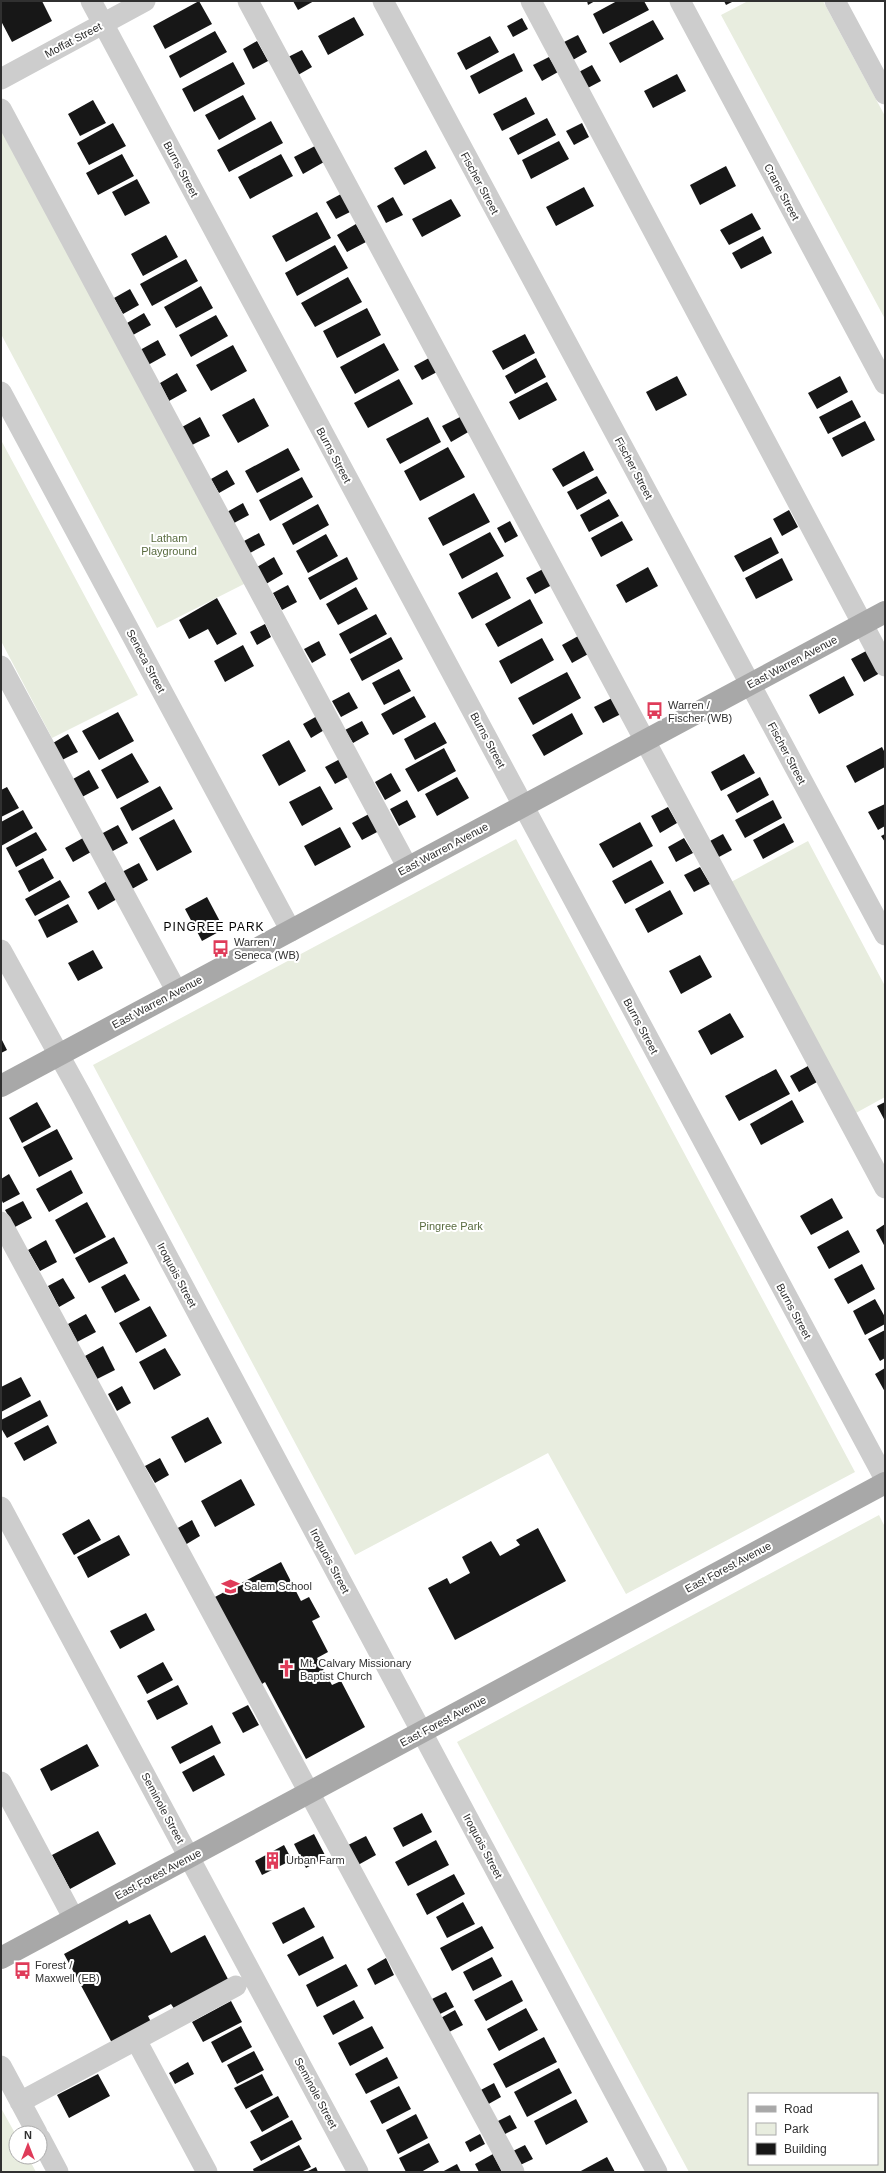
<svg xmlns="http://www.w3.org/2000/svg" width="886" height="2173" viewBox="0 0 886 2173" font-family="Helvetica,sans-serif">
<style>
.green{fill:#e8eddf;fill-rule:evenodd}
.building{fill:#171717}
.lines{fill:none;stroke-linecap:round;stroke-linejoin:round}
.minor{stroke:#cdcdcd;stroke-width:21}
.major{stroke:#a8a8a8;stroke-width:22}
.labels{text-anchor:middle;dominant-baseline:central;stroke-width:4;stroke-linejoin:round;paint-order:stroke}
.street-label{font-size:11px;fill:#303030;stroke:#fff}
.park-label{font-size:11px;fill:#586b3f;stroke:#fff}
.poi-label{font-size:11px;fill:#303030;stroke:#fff;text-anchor:start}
.neighbourhood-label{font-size:12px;letter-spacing:1px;fill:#000;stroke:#fff}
</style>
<rect width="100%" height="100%" fill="#fff"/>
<path class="green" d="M748,1H823L885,116V319L721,15Z
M1,129L246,583L157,628L1,334Z
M1,440L138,695L52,738L1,641Z
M516,839L855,1472L626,1594L548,1453L355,1555L93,1065Z
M808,841L885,986V1097L854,1114L731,882Z
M879,1515L885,1527V2172H689L457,1742ZM749,2094H877V2164H749Z
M1,2108L16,2135V2157H28L36,2172H1Z"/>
<path class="building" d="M1,1H42L52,21L12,42L1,21Z
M199,1L212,24L165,49L153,26Z
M293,1H314L298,10Z
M587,1H595L588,5Z
M617,1H644L649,10L603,34L593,14Z
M724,1H734L726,5Z
M354,17L364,35L328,55L318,36Z
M522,18L528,29L513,37L507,26Z
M653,20L664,39L620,63L609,43Z
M215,31L227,52L180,78L169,56Z
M578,35L587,52L571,61L562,43Z
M490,36L499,52L466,70L457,53Z
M257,41L268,61L253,69L243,49Z
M302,50L312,67L298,75L288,57Z
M514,53L523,71L479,94L470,76Z
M549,57L558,72L542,81L533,65Z
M233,62L245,84L194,112L182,89Z
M592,65L601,81L584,90L575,74Z
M677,74L686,91L653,108L644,91Z
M243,95L256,119L219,140L205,115Z
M526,97L535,114L502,131L493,114Z
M93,100L106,123L80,136L68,114Z
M547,118L556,135L518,155L509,138Z
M271,121L283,143L229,172L217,150Z
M113,123L126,146L89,165L77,143Z
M582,123L589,137L574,145L566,131Z
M559,141L569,159L531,179L522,160Z
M315,146L324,162L303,174L294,157Z
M426,150L436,168L404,185L394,168Z
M122,154L134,176L98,195L86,173Z
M281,154L293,176L250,199L238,177Z
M726,166L736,186L700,205L690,185Z
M137,179L150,203L125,216L112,192Z
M584,187L594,206L556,226L546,207Z
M341,194L350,212L336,219L326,202Z
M393,197L403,215L386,223L377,206Z
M451,199L461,216L422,237L412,219Z
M317,212L331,238L286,262L272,236Z
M752,213L761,229L729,245L720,230Z
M356,224L366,242L347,252L337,235Z
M166,235L178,257L143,276L131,254Z
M763,236L772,253L741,269L732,253Z
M335,245L348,268L297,296L285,273Z
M186,259L198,281L152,306L140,284Z
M348,277L362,302L315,327L301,303Z
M201,286L213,308L176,328L164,307Z
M130,289L139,305L123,314L114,298Z
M367,308L381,335L337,358L323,331Z
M144,313L151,325L133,335L127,323Z
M216,315L228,336L191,357L179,335Z
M525,334L535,353L503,370L492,351Z
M158,340L166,355L148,365L140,350Z
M384,343L399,370L355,394L340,367Z
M233,345L247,371L211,391L196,365Z
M429,358L437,372L422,380L414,366Z
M536,358L546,377L515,394L505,376Z
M177,373L187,391L169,401L160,383Z
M677,376L687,395L656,411L646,392Z
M840,376L848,392L817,409L808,393Z
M399,379L413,404L368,428L354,403Z
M547,382L557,400L519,420L509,402Z
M254,398L269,426L238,443L222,415Z
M852,400L861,417L828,434L819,417Z
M462,416L470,431L451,442L442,426Z
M200,417L210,436L192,445L182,427Z
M428,417L441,442L400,464L386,439Z
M865,421L875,440L842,457L832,438Z
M448,447L465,477L420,501L404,471Z
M288,448L300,470L257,493L245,471Z
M584,451L594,470L563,487L552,469Z
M227,470L235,484L219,493L211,479Z
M597,476L607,493L577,510L567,492Z
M302,477L313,497L270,521L259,500Z
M474,493L490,522L443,546L428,518Z
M609,499L619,516L589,532L580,515Z
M243,503L249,515L234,523L227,512Z
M318,504L329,525L293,545L282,524Z
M789,510L798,527L782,536L773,519Z
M510,521L518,536L505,543L497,528Z
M622,521L633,540L601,557L591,538Z
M490,532L504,556L462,579L449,554Z
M259,533L265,545L250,553L244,541Z
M326,534L338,556L308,573L296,551Z
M771,537L779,553L743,572L734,556Z
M274,557L283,574L266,584L257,567Z
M347,557L358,579L320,600L308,578Z
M782,558L793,580L756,599L745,578Z
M648,567L658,586L626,603L616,585Z
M543,569L552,585L535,594L526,578Z
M497,572L511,598L472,619L458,593Z
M288,585L297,602L282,610L273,593Z
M356,587L368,609L338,625L326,604Z
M217,598L237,634L217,645L208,629L189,639L179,620Z
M530,599L543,623L498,647L485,624Z
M376,614L387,634L350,654L339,634Z
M265,624L271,637L257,645L250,632Z
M580,635L590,653L572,663L562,645Z
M391,637L403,659L362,681L350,659Z
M542,638L554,660L511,684L499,661Z
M319,641L326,655L312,663L304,649Z
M243,645L254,666L225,682L214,661Z
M868,650L880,673L864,682L851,659Z
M399,669L411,691L384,705L372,683Z
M567,672L581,698L533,725L518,698Z
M844,676L854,695L819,714L809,695Z
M349,692L358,708L341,717L332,701Z
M414,696L426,717L393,735L381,714Z
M612,698L621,714L603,723L594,707Z
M118,712L134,741L99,760L82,731Z
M572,713L583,734L544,756L532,735Z
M319,715L326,729L311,738L303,724Z
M362,721L369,734L353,743L345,730Z
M435,722L447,743L415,760L404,739Z
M68,734L78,752L62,760L53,743Z
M289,740L306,771L279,786L262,755Z
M882,747L885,753V767L855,783L846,766Z
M444,748L456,771L418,792L405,769Z
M132,753L149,782L117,799L101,770Z
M744,754L755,773L721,791L711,772Z
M340,759L350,776L335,784L325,767Z
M89,770L99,788L82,797L73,779Z
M391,773L401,791L385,800L375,782Z
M457,777L469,798L437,816L425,794Z
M760,777L769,795L737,813L727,795Z
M160,786L173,809L132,831L120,808Z
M320,786L333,809L302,826L289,802Z
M7,787L19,808L1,817V790Z
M407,800L416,817L399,826L390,809Z
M773,800L782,818L745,838L735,820Z
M885,804V826L878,830L868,812Z
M668,807L677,823L660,833L651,816Z
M23,810L33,828L1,846V822Z
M369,814L379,831L362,840L352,823Z
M174,819L192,852L157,871L139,838Z
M640,822L653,846L613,868L599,844Z
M784,823L794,842L763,859L753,840Z
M118,825L128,843L111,852L101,834Z
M340,827L351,847L315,866L304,846Z
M36,832L47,850L16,867L6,848Z
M723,834L732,850L717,858L708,842Z
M885,834V842L881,836Z
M83,838L91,852L73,862L65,848Z
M684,838L693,853L676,862L668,847Z
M43,858L54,878L29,892L18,871Z
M651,860L664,883L625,904L612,881Z
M139,863L148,880L132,889L122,872Z
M700,867L710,884L694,892L684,875Z
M60,880L70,897L35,916L25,899Z
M107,881L117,899L98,910L88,892Z
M670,890L683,914L648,933L635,909Z
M207,897L224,929L202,941L185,909Z
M68,904L78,922L47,938L38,920Z
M93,950L103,968L78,981L68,963Z
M700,955L712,977L681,994L669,971Z
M730,1013L744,1037L711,1055L698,1031Z
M1,1038L7,1050L1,1053Z
M808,1066L817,1082L799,1092L790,1076Z
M776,1069L790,1094L739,1121L725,1096Z
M792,1100L804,1122L761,1145L750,1124Z
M37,1102L51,1127L22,1143L9,1118Z
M885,1102V1121L877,1106Z
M57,1129L73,1159L39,1177L23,1147Z
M71,1170L83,1193L49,1212L36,1189Z
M9,1174L20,1194L3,1203L1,1199V1179Z
M832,1198L843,1218L811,1235L800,1216Z
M23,1201L32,1218L15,1227L5,1210Z
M87,1202L106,1237L74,1254L55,1220Z
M885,1224V1247L876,1230Z
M848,1230L860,1252L829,1269L817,1247Z
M114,1237L128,1263L89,1283L75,1258Z
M46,1240L57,1262L40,1271L28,1250Z
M862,1264L875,1289L848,1304L834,1279Z
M125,1274L140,1300L115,1313L101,1287Z
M63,1278L75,1298L59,1307L48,1286Z
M875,1299L885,1317V1324L865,1335L853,1311Z
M150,1306L167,1336L136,1353L119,1323Z
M86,1314L96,1332L77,1342L68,1324Z
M885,1330V1358L880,1361L868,1339Z
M103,1346L115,1370L97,1379L85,1356Z
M165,1348L181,1375L154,1390L139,1362Z
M885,1368V1392L875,1374Z
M21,1377L31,1396L1,1412V1387Z
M122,1386L131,1403L117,1411L108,1394Z
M40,1400L48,1416L7,1438L1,1428V1420Z
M208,1417L222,1443L185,1463L171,1437Z
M48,1425L57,1443L24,1461L14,1443Z
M160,1458L169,1475L155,1483L145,1466Z
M241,1479L255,1505L215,1527L201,1501Z
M89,1519L101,1540L74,1555L62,1534Z
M192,1520L200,1536L185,1545L176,1529Z
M538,1528L566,1581L455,1640L428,1588L447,1578L450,1584L470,1573L462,1557L491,1541L500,1556L520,1545L516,1540Z
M119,1535L130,1555L88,1578L77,1557Z
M281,1562L301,1601L309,1597L320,1617L312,1621L328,1652L317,1658L332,1685L341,1681L365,1727L306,1759L265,1682L259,1686L213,1598Z
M146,1613L155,1630L120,1649L110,1631Z
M163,1662L173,1680L147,1694L137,1676Z
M178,1685L188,1704L157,1720L147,1701Z
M248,1705L259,1725L243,1733L232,1713Z
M212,1725L221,1743L180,1764L171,1747Z
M87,1744L99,1766L51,1791L40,1769Z
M214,1755L225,1775L193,1792L182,1772Z
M422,1813L432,1832L403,1847L393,1828Z
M98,1831L116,1864L70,1889L52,1855Z
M314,1834L326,1857L306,1868L294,1844Z
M366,1836L376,1855L358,1865L348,1845Z
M436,1840L449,1865L408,1886L395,1862Z
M284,1845L292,1860L262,1875L255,1861Z
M454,1874L465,1894L427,1915L416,1894Z
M463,1902L475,1924L447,1938L436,1917Z
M304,1907L315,1927L283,1944L272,1923Z
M150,1914L171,1953L205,1935L229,1981L175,2010L171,2004L148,2016L151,2022L112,2043L64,1954L127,1920L129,1924Z
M482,1926L494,1948L452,1971L440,1948Z
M323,1936L334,1958L299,1976L287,1955Z
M492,1957L502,1976L473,1991L463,1972Z
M386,1958L394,1975L375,1985L367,1969Z
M346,1964L358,1986L317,2007L306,1985Z
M512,1980L523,2001L486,2021L474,2000Z
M446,1992L454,2007L438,2015L430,2000Z
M354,2000L364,2018L333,2035L323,2016Z
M231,2001L242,2022L203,2042L192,2022Z
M526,2008L538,2030L499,2051L487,2029Z
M455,2010L463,2025L447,2033L439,2019Z
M241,2026L252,2047L222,2063L211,2042Z
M372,2026L384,2048L350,2066L338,2043Z
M544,2037L557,2062L506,2088L493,2064Z
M254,2051L264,2070L237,2084L227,2065Z
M387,2057L398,2078L366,2094L355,2074Z
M188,2062L194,2074L175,2084L169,2073Z
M559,2068L572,2093L527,2117L514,2092Z
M98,2074L110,2096L69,2118L57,2095Z
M262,2074L273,2095L246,2109L234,2088Z
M494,2083L501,2097L485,2106L477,2092Z
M399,2086L411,2109L382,2124L370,2101Z
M278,2096L289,2117L262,2132L250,2111Z
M576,2099L588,2122L546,2145L534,2121Z
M416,2114L428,2138L398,2154L386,2130Z
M510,2115L517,2128L501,2136L494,2123Z
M292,2120L302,2139L261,2161L250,2142Z
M480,2134L485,2144L470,2152L465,2142Z
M429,2143L439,2162L421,2172H406L399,2158Z
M299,2145L311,2167L301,2172H254L253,2169Z
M525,2145L533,2159L518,2166L511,2152Z
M493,2154L502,2172H479L475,2164Z
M607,2157L615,2172H579Z
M457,2164L461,2172H442Z
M316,2167L318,2172H306Z"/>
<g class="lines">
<path class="minor" d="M91,1L885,1479
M248,1L885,1188
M383,1L885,935
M531,1L885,666
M680,1L885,384
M835,1L885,94
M1,79L145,1
M1,109L408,868
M1,392L291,931
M1,666L177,992
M1,950L80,1093L657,2172
M1,1222L514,2172
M1,1507L358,2172
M1,1782L74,1919
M136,2040L207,2172
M1,2066L37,2133
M20,2102L236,1986
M40,2138L58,2172"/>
<path class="major" d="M1,1086L885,612
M1,1958L885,1483"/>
</g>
<defs>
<symbol id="bus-bare" viewBox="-9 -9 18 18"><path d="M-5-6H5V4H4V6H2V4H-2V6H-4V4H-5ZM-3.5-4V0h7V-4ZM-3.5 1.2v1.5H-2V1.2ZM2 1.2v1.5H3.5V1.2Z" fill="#df3b59" stroke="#fff" stroke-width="2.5" paint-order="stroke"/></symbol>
<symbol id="school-bare" viewBox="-9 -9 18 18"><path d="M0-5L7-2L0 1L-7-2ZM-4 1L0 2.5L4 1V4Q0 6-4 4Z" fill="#df3b59" stroke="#fff" stroke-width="2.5" paint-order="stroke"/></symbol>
<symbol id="church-bare" viewBox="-9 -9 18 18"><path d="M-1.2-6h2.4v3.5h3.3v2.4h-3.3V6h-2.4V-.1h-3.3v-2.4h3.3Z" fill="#df3b59" stroke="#fff" stroke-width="2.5" paint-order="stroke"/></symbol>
<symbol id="building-bare" viewBox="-9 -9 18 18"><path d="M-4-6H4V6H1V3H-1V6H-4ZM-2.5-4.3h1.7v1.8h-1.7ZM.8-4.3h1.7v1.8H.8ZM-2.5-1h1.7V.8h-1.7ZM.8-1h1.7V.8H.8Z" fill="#df3b59" stroke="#fff" stroke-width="2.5" paint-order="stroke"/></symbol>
</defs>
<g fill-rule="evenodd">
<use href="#bus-bare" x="642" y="698" width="25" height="25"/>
<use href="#bus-bare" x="208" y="936" width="25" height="25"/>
<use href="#school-bare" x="218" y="1574" width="25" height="25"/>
<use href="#church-bare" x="274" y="1656" width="25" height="25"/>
<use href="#building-bare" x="260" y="1848" width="25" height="25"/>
<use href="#bus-bare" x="10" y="1958" width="25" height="25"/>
</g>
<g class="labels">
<g class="street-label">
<text transform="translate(73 40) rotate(-28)">Moffat Street</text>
<text transform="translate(181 169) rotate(62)">Burns Street</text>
<text transform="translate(480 183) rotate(62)">Fischer Street</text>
<text transform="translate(782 192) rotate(62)">Crane Street</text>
<text transform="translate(334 455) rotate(62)">Burns Street</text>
<text transform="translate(634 468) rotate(62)">Fischer Street</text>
<text transform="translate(146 661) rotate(62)">Seneca Street</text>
<text transform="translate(792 662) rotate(-28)">East Warren Avenue</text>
<text transform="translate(488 740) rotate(62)">Burns Street</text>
<text transform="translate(787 753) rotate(62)">Fischer Street</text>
<text transform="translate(443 849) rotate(-28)">East Warren Avenue</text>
<text transform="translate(157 1002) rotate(-28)">East Warren Avenue</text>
<text transform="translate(641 1026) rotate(62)">Burns Street</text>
<text transform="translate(177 1275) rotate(62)">Iroquois Street</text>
<text transform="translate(794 1311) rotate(62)">Burns Street</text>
<text transform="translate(330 1561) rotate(62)">Iroquois Street</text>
<text transform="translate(728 1567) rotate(-28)">East Forest Avenue</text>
<text transform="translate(443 1721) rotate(-28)">East Forest Avenue</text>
<text transform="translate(163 1808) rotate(62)">Seminole Street</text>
<text transform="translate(483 1846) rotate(62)">Iroquois Street</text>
<text transform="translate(158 1874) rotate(-28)">East Forest Avenue</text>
<text transform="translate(316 2093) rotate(62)">Seminole Street</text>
</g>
<g class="park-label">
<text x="169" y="538">Latham<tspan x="169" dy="13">Playground</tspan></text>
<text x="451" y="1226">Pingree Park</text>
</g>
<g class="poi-label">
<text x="668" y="705">Warren /<tspan x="668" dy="13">Fischer (WB)</tspan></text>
<text x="234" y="942">Warren /<tspan x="234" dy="13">Seneca (WB)</tspan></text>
<text x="244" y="1586">Salem School</text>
<text x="300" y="1663">Mt. Calvary Missionary<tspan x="300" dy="13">Baptist Church</tspan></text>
<text x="286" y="1860">Urban Farm</text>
<text x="35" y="1965">Forest /<tspan x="35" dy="13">Maxwell (EB)</tspan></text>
</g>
<g class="neighbourhood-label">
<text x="214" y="927">PINGREE PARK</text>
</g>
</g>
<rect width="886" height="2173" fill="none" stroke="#303030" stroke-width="4"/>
<rect x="748" y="2093" width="130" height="72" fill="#ffffff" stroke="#acacac"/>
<rect x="756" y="2106" width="20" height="6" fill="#a8a8a8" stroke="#acacac"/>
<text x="784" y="2113" font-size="12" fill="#303030">Road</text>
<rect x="756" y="2123" width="20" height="12" fill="#e8eddf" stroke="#acacac"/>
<text x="784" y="2133" font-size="12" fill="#303030">Park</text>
<rect x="756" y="2143" width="20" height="12" fill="#171717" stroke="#acacac"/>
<text x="784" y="2153" font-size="12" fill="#303030">Building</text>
<g transform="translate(28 2145)"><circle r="19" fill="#ffffff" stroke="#acacac"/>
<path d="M0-3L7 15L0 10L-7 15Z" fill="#df3b59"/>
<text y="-6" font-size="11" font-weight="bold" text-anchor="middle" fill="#303030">N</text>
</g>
</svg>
